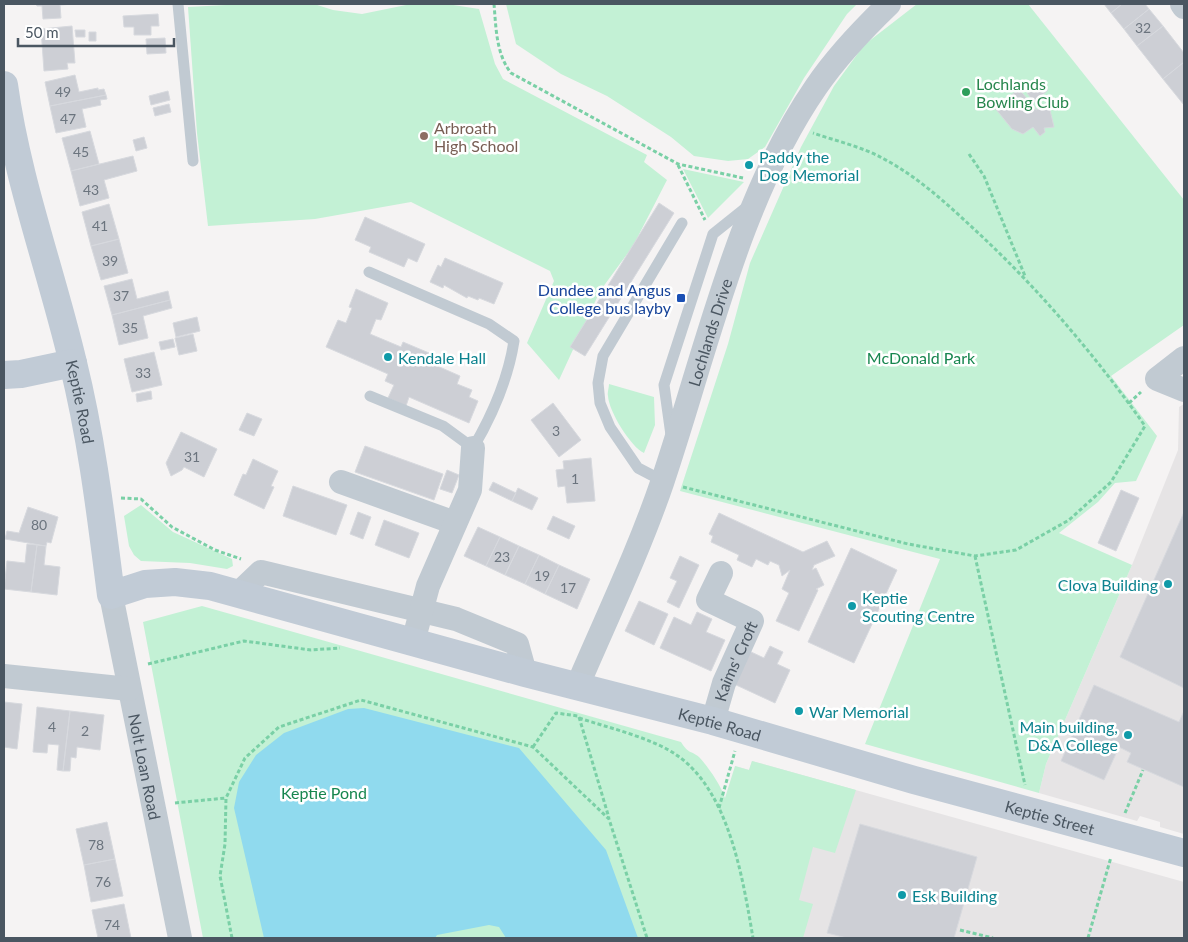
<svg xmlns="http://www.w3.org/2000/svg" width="1188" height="942" viewBox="0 0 1188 942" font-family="Lato,sans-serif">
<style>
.education{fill:#e6e4e5}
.green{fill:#c3f1d5}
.water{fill:#90daee}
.building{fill:#cdcfd5;stroke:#d7d9de}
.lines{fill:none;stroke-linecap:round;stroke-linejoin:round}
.path{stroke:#7ad0a6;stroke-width:3;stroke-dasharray:4 2.5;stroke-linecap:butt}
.service{stroke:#c1cad2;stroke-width:11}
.minor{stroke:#c1cad2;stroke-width:24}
.secondary{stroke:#c1cbd6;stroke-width:28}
.leisure-dot{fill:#2e9e5b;stroke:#fff;stroke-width:2}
.education-dot{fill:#8d6e63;stroke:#fff;stroke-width:2}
.culture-dot{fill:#0f9aa8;stroke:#fff;stroke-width:2}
.transit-dot{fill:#1a4fb4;stroke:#fff;stroke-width:2}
.labels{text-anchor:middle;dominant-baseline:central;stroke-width:5;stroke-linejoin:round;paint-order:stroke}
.number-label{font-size:14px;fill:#6b747e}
.leisure-label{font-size:16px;fill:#27864d;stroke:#fff;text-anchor:start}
.education-label{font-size:16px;fill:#785e54;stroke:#fff;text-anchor:start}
.culture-label{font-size:16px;fill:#0d838f;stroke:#fff;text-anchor:start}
.transit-label{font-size:16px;fill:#164399;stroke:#fff;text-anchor:end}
.street-label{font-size:16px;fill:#4a5661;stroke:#fff}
.park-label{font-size:16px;fill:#17864f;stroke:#fff}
</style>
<rect width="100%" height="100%" fill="#f5f3f3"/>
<path class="education" d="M1184,404V834L1160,827V822L1140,816L1137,821L1039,793L1046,764L1132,565L1178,450L1179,407Z
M752,761L1184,882V938H763L735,766L749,770Z"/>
<path class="green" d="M245,4H314L333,10L362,14L411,4H447L479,9L495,64L503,79L647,155L644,162L667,180L633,246L600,291L559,380L527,343L554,281L550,271L411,202L315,219L208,226L197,133L188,7Z
M506,4H857L847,14L804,78L765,147L748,159L728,161L694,156L671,137L607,96L561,74L516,44Z
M917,4H1028L1184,200V325L1111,376L1157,436L1136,481L1115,483L1098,502L1059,533L1132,565L1046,764L1039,793L865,744L940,559L680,491L728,344L750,263L801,147L834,86L864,45Z
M683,169L744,182L708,218Z
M609,384L654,397L655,425L644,453C631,447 609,412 608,396C607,393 609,388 609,384Z
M141,505L173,532L232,559L233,566L227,569L190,563L141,561L134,555L129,546L124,516Z
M202,606L681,742C689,755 691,750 699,757C709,768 720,784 725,798L735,766L749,770L752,761L856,790L835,853L813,847L799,900L813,904L803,938H203L143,622Z"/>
<path class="water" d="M364,708L519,748L606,850L638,938H506L499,927L489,925L437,935L435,938H264L234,808L239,782L256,755L284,733L348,709Z"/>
<path class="building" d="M36,4H74L60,5L61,18L43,19L42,6H37Z
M1104,4H1122L1111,13Z
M1122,4H1145L1149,9L1124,29L1111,13Z
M1149,9L1163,26L1137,46L1124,29Z
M158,14L159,26H151V35H134V27H124L123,16Z
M72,26L75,63H67L68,69L44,71L41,29Z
M1163,26L1184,53V62L1163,79L1137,46Z
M75,30H85V37H76Z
M89,32H96V41H89Z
M165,38L166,53L147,54L146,39Z
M1184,62V105L1163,79Z
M75,75L79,92L98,88V90L104,89L106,95L50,106L45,82Z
M1041,82L1048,90L1034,102L1027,93Z
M1019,89L1036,110L1049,106L1054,127L1044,128L1045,132L1040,136L1033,127L1023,134L1012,129L995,108Z
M168,91L170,100L151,105L149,96Z
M106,95L107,99L100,100L101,105L82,109L86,127L56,133L50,106Z
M169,104L171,112L155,116L153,108Z
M90,131L99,164L71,171L62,138Z
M144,137L147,148L136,151L133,140Z
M133,156L137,171L104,180L109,198L80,206L71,171Z
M659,203L674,213L585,356L570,347Z
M109,204L119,239L91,246L82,212Z
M365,217L425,244L417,262L408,258L404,267L369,252L371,247L355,240Z
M119,239L128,273L101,280L91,246Z
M445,258L503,283L494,304L479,298L478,300L468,296L467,298L444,285L443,288L430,282L438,265L441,267Z
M132,279L137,299L168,291L170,300L112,315L104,286Z
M356,289L388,303L381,320L376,319L370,334L401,347L403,342L429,353L426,361L460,376L457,384L472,390L469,397L478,401L469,423L409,397L406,406L388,398L394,385L385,381L388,374L326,347L338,320L346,323L352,308L349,307Z
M170,300L172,308L143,316L148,338L119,345L112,315Z
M197,317L200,331L176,337L173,323Z
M193,334L197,351L179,355L175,338Z
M173,339L175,347L161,350L159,342Z
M154,352L162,385L132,392L124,359Z
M151,391L152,399L137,402L136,394Z
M553,403L581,440L559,457L531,420Z
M247,413L262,419L254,436L239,430Z
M181,432L217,449L204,477L184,467L182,470L171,476L166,463Z
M365,446L443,474L434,500L355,472Z
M591,458L595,501L567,503L565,486L558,487L556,470L564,469L563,461Z
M253,459L278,471L271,486L274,487L264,509L234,495L243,474L246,475Z
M447,470L459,475L452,493L440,489Z
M493,482L516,493L512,501L489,490Z
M293,486L347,505L336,535L283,516Z
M518,488L538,498L532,510L512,501Z
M1121,490L1139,498L1116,551L1098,543Z
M28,507L58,517L51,543L47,542L46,546L5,539L7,531L19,533Z
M358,512L371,517L363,539L350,534Z
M1184,512V688L1120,657Z
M719,513L803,552L827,541L835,556L814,565L812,570L816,568L824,585L816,589L818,590L799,631L776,621L789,593L782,589L790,570L782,576L779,565L770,561L768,565L756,559L752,567L737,560L739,555L711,542L713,536L709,534Z
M553,516L575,526L569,539L547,529Z
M384,520L419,533L409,558L375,545Z
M478,527L500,537L486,566L464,556Z
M500,537L519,546L505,575L486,566Z
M27,544L37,545L31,592L4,589L7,561L25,563Z
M37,545L46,546L44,565L60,567L57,595L31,592Z
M519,546L539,555L525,584L505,575Z
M851,548L897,570L854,663L808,642Z
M539,555L559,565L545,594L525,584Z
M680,556L699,565L679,608L667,602L677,581L670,578Z
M559,565L590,579L577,609L545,594Z
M639,601L668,614L654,645L625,631Z
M697,612L712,619L706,632L725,640L711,671L660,648L674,617L691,625Z
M770,646L783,652L777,664L790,670L775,703L734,684L749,651L764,658Z
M1094,685L1179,722L1184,711V787L1127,762L1131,753L1119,747L1104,780L1061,761Z
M4,702L22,704L17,749L4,747Z
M37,707L70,711L63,771L57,770L59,745L48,744L47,753L33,752Z
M70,711L104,715L100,750L77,747L76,758L71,757L70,771H63Z
M107,822L115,859L84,865L76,829Z
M860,824L977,857L954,938H847L827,933Z
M115,859L123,896L91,902L84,865Z
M124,904L131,938H98L92,910Z"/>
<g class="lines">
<path class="path" d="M494,4C496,27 496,54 511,73L678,164L743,178
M969,154L984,176L1025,276
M678,165L705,220
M1129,403L1141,392
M683,487L908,544L975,556L1016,550L1069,520L1111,482L1145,426C1095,355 1038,288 974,229C946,203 918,177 884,159C863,147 836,141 813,133
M121,498L141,499L172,527L215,550L241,559
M975,556L1025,785
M148,664L244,641L311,650L340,648
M579,717L609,818
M579,718C609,728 653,738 678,756C730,793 743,880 753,938
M533,747L556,713L578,716
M175,803L226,798
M719,808L735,751
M1125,813L1143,770
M960,930L993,938
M232,938L220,876L225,844L226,798L245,758L279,727L361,700L533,747L609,819L647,938
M1088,938L1111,857"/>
<path class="service" d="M178,4L193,161
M369,272L489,324L514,341C508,380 493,414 473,448L443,426L370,396
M671,435L664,385L713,234L748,206
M663,481L638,468L610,427L600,403L598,383L603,356L682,223"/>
<g class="minor">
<path d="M1182,4L1184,7"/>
<path d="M1184,358L1157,379L1184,390"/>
<path d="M341,482L455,523"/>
<path d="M239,593L261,572L456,619L517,644L525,673"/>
<path id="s1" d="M111,595L180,938"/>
<path d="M413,642L428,586L470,490L473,448"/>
<path d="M4,676L129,689"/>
<path id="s2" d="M577,687C606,619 638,553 662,483C706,353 738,200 816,87C837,56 862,30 889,4"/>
<path id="s3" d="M713,721L724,683L752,621L708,600L721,573"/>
</g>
<g class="secondary">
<path id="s4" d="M4,85C17,180 51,270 73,363C92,440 101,517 111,595L145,584L175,582L210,586L525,673L713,721L914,780L1184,853"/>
<path d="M4,375L21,374L73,363"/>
</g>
</g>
<circle class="leisure-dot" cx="966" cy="92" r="5"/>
<circle class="education-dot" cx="424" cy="136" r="5"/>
<g class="culture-dot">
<circle cx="749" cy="165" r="5"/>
<circle cx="388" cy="357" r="5"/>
<circle cx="1168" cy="584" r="5"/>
<circle cx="852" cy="606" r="5"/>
<circle cx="799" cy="711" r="5"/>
<circle cx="1128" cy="735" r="5"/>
<circle cx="902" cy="895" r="5"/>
</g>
<rect class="transit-dot" x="676" y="293" width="10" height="10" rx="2.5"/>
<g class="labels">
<g class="number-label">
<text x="1143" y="27">32</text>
<text x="63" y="91">49</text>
<text x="68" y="118">47</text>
<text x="81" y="151">45</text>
<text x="91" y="189">43</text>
<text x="100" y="225">41</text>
<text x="110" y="260">39</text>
<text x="121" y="295">37</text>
<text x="130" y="327">35</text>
<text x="143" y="372">33</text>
<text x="556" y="430">3</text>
<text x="192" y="456">31</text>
<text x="575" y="478">1</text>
<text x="39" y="524">80</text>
<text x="502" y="556">23</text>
<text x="542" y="575">19</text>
<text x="568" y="587">17</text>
<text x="52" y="726">4</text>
<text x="85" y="730">2</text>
<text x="96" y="844">78</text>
<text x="103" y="881">76</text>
<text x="112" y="924">74</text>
</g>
<g class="leisure-label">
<text x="976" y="83">Lochlands<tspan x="976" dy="18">Bowling Club</tspan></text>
</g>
<g class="education-label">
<text x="434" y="127">Arbroath<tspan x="434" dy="18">High School</tspan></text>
</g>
<g class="culture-label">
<text x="759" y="156">Paddy the<tspan x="759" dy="18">Dog Memorial</tspan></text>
<text x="398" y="357">Kendale Hall</text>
<text x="1158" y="584" text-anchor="end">Clova Building</text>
<text x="862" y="597">Keptie<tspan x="862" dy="18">Scouting Centre</tspan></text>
<text x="809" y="711">War Memorial</text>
<text x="1118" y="726" text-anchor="end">Main building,<tspan x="1118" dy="18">D&amp;A College</tspan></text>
<text x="912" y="895">Esk Building</text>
</g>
<g class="transit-label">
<text x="671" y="289">Dundee and Angus<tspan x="671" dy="18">College bus layby</tspan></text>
</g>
<g class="street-label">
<text stroke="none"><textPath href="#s2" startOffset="379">Lochlands Drive</textPath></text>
<text stroke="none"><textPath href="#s4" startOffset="326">Keptie Road</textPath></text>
<text stroke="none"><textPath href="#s3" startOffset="64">Kaims' Croft</textPath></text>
<text stroke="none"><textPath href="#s4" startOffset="1151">Keptie Road</textPath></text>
<text stroke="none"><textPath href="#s1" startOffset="175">Nolt Loan Road</textPath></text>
<text stroke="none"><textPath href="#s4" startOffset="1494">Keptie Street</textPath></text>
</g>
<g class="park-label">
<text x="921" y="357">McDonald Park</text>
<text x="324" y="792">Keptie Pond</text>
</g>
</g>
<rect width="1188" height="942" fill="none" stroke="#4a5661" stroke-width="10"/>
<path d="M18 38v8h156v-8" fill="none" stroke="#4a5661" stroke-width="2.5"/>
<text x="25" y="38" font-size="15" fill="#4a5661" stroke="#ffffff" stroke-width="4" paint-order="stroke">50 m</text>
</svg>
